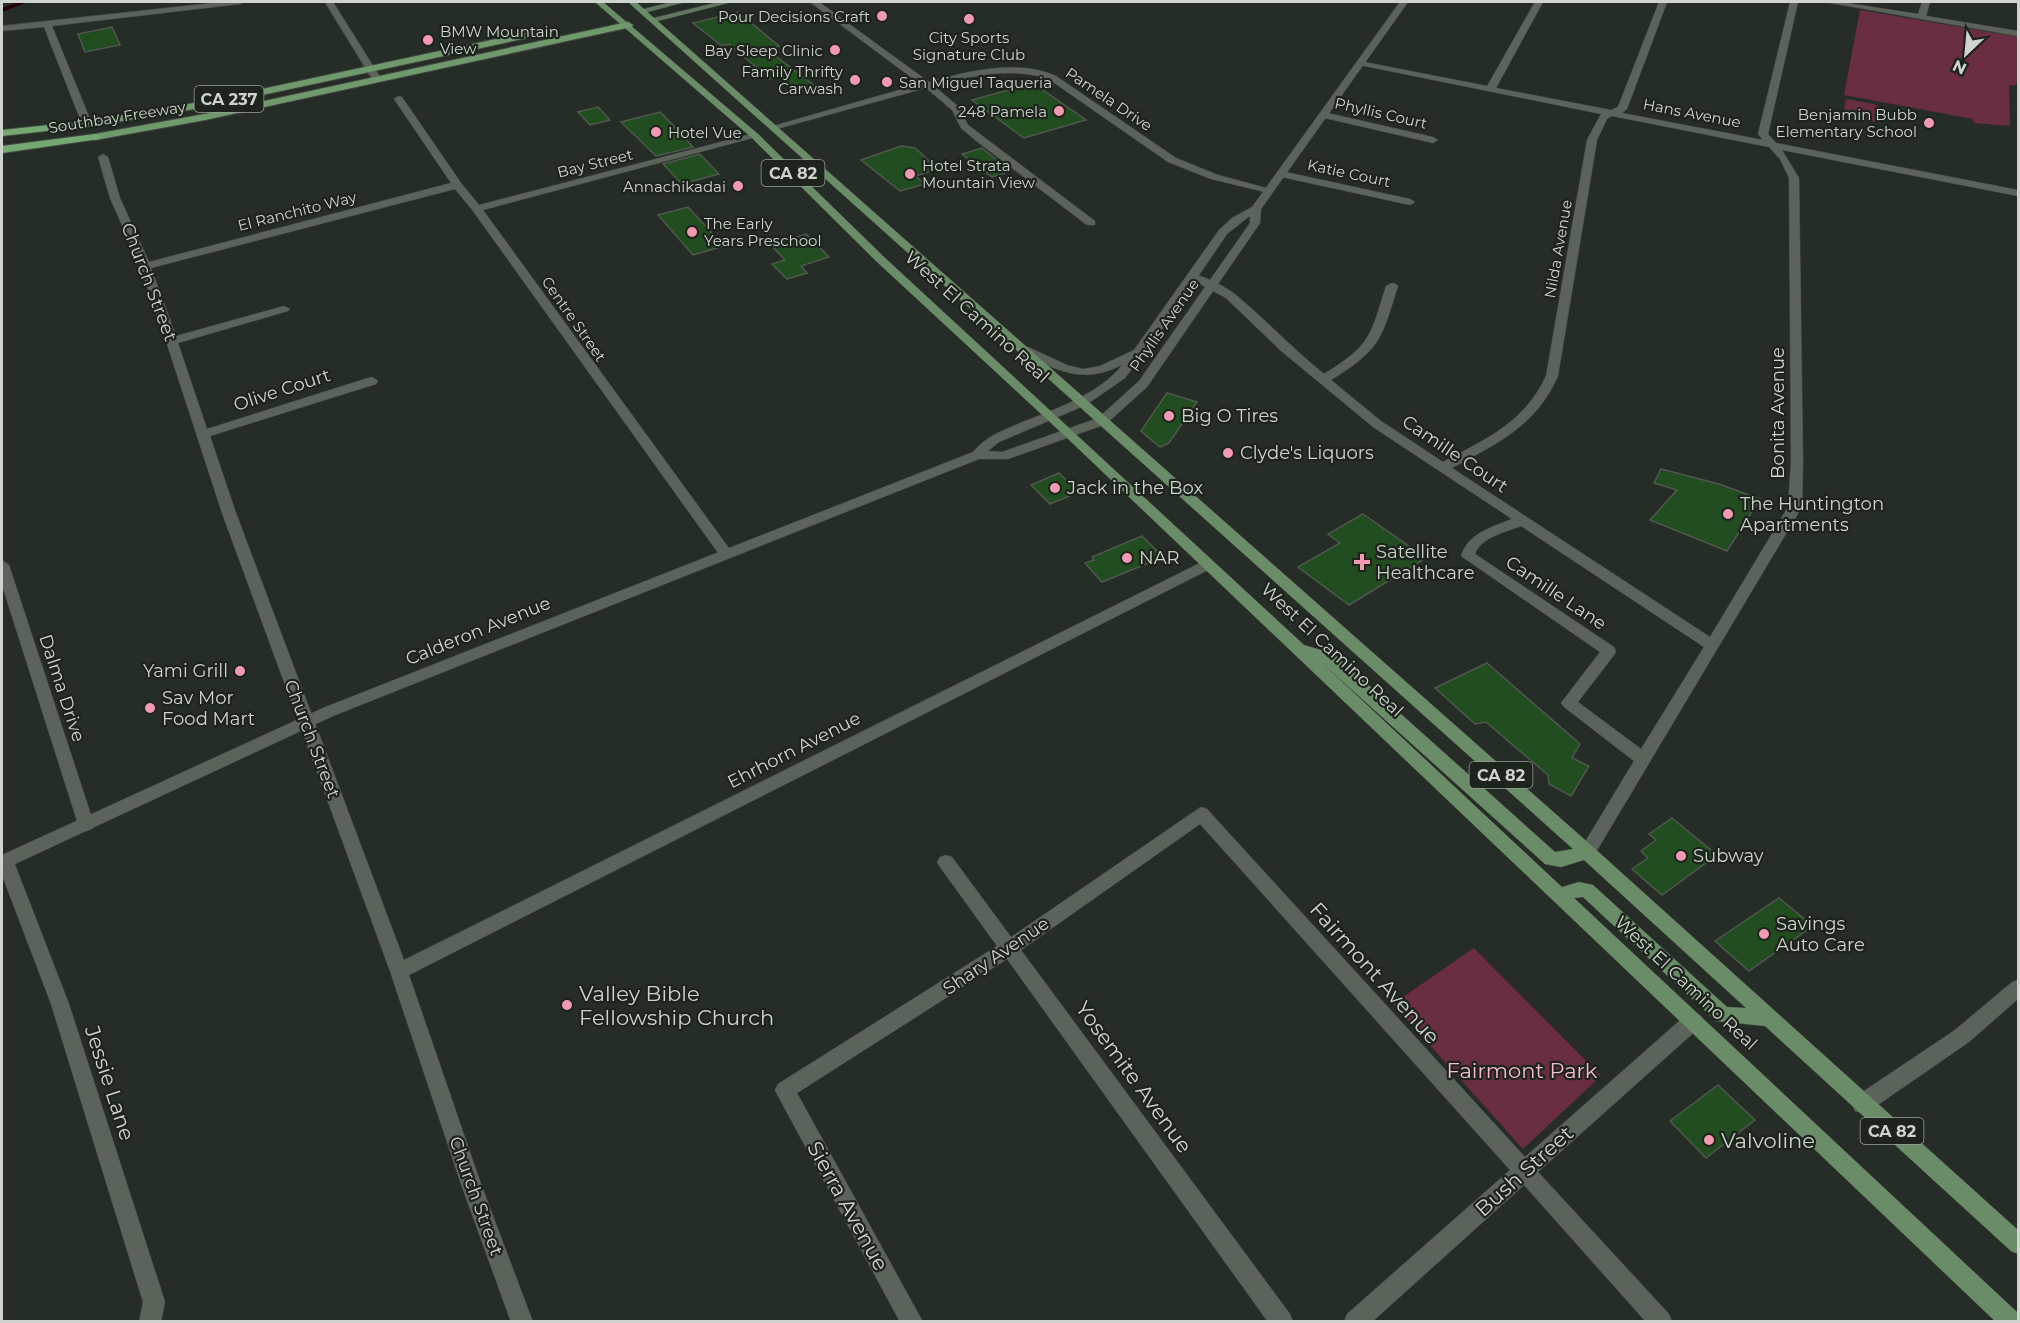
<svg xmlns="http://www.w3.org/2000/svg" width="2020" height="1323" viewBox="0 0 2020 1323" font-family="Montserrat,sans-serif">
<style>
.green{fill:#692e41}
.lines{fill:none;stroke-linecap:round;stroke-linejoin:round}
.stream{stroke:#26000e;stroke-width:4}
.building{fill:#224d20;stroke:#505850;stroke-width:1.5}
.minor-casing{stroke:#444b44;stroke-width:1}
.tertiary-casing{stroke:#444b44;stroke-width:1}
.secondary-casing{stroke:#444b44;stroke-width:1}
.primary-casing{stroke:#444b44;stroke-width:1}
.trunk-casing{stroke:#444b44;stroke-width:2}
.motorway-casing{stroke:#444b44;stroke-width:2}
.minor{fill:#5b635a;fill-rule:evenodd}
.tertiary{fill:#5b635a;fill-rule:evenodd}
.secondary{fill:#637861;fill-rule:evenodd}
.primary{fill:#6b8c68;fill-rule:evenodd}
.trunk{fill:#709a6d;fill-rule:evenodd}
.motorway{fill:#76a872;fill-rule:evenodd}
.poi-dot{fill:#f19ab2;stroke:#1d241c;stroke-width:2}
.labels{text-anchor:middle;dominant-baseline:central;stroke-width:4.5;stroke-linejoin:round;paint-order:stroke}
.far-poi-label{font-size:15px;fill:#ced3ce;stroke:#1d241c;text-anchor:end}
.far-street-label{font-size:15px;fill:#ced3ce;stroke:#1d241c}
.shield{fill:#1d241c;stroke:#999e99;stroke-width:1.5}
.shield-label{font-size:16px;font-weight:bold;fill:#ced3ce}
.street-label{font-size:18px;fill:#ced3ce;stroke:#1d241c}
.poi-label{font-size:18px;fill:#ced3ce;stroke:#1d241c;text-anchor:start}
.near-street-label{font-size:21px;fill:#ced3ce;stroke:#1d241c}
.near-poi-label{font-size:21px;fill:#ced3ce;stroke:#1d241c;text-anchor:start}
.near-park-label{font-size:21px;fill:#f7bccb;stroke:#1d241c}
</style>
<rect width="100%" height="100%" fill="#262d26"/>
<path class="green" d="M1860,10L2018,37V80L2015,86L2009,85L2010,126L1974,123L1973,119L1844,95Z
M1846,99L1874,104L1900,118L1874,116L1877,122L1843,116Z
M1474,948L1601,1076L1523,1149L1393,1004Z"/>
<g class="lines">
<path class="stream" d="M2,10L23,2"/>
</g>
<path class="building" d="M738,12L779,46L768,50L816,87L798,92L778,76L770,79L729,44L722,46L693,23Z
M112,27L120,45L85,52L78,34Z
M1033,83L1086,120L1024,138L972,100Z
M598,107L610,120L590,125L578,112Z
M660,112L678,130L693,147L656,156L621,122Z
M901,146L915,148L938,169L915,176L925,184L900,191L861,160Z
M982,148L1011,171L992,177L962,154Z
M700,154L719,174L682,184L663,164Z
M688,207L724,246L693,255L658,215Z
M806,234L829,257L801,266L807,273L787,279L772,264L785,260L771,245Z
M1167,393L1197,402L1169,443L1160,447L1141,431Z
M1661,469L1719,484L1760,499L1727,551L1650,520L1677,490L1654,483Z
M1059,473L1079,492L1050,504L1031,485Z
M1363,514L1426,558L1349,605L1298,567L1340,543L1328,534Z
M1142,536L1163,557L1102,582L1085,563L1094,560L1092,557Z
M1487,663L1580,744L1572,758L1589,766L1571,796L1549,784L1548,775L1486,722L1475,724L1435,688Z
M1672,818L1717,855L1662,895L1632,869L1648,858L1641,851L1656,840L1649,834Z
M1779,898L1813,926L1749,971L1715,941Z
M1718,1085L1755,1120L1706,1158L1670,1121Z"/>
<g class="lines">
<defs>
<path id="minor" d="M222,2H244L240,4L52,26L92,124L87,127L82,124L44,27L2,31V26Z
M325,2H333L382,80L380,82H374Z
M810,2H819L929,82C968,71 1018,59 1056,76L1176,158L1218,175L1274,190L1269,193L1211,179L1168,162L1050,80C1018,66 967,76 934,86L959,107L968,125L1095,221V225H1087L975,140L961,128L952,110L926,88L773,130V126L920,84Z
M1535,2H1543L1496,88L1611,110L1618,107L1659,2H1667L1627,109L1622,113L1763,140L1758,134L1790,2H1798L1768,134L1776,143L2018,190V196L1782,150L1799,178L1803,462L1802,507L1593,857L1587,859L1581,857L1579,852L1634,761L1564,707L1561,703L1600,652L1461,556C1468,533 1492,527 1512,519L1373,427L1280,350L1226,298L1187,277L1189,275C1201,273 1226,287 1236,295C1266,320 1293,349 1324,374C1371,345 1370,337 1386,286L1392,283L1396,284L1398,286C1381,340 1381,349 1331,380L1381,421L1443,462C1486,439 1524,423 1546,376L1587,140L1601,114L1355,64L1359,61L1487,86ZM1612,116L1769,147L1780,159L1789,178L1791,462L1788,507L1710,637L1452,468C1498,443 1536,426 1558,376L1597,140L1607,119ZM1521,526L1704,647L1641,749L1578,702L1614,655L1616,651L1614,647L1475,554C1481,537 1506,532 1521,526Z
M1825,2H1841L1918,14L1922,2H1930L1926,16L2018,31V36Z
M399,96L402,97L461,183L479,205L755,133L760,136L483,210L731,551L733,554L726,559L721,557L473,211L455,189L151,268L176,336L284,306L290,309L288,311L178,343L207,429L368,378L372,377L378,381L376,384L210,436L236,513L404,960L1202,562H1212L1214,565L1212,568L409,975L481,1184L533,1322H511L461,1184L390,971L222,513L166,341L140,266L110,198L98,157L103,154L108,157L120,198L149,262L451,183L394,99Z
M1323,112L1433,137L1438,140L1433,143L1320,117V113Z
M1281,171L1410,199L1415,202L1410,205L1277,176V172Z
M2,560L9,565L94,824L92,829L86,831L80,829L78,824L2,585Z
M1201,807L1207,809L1525,1157L1686,1015L1693,1013L1700,1015L1702,1021L1700,1027L1538,1172L1669,1314L1672,1322H1646L1524,1185L1372,1322H1344L1347,1314L1510,1170L1200,824L1021,950L1290,1314L1293,1322H1268L1007,959L797,1093L923,1322H900L778,1096L775,1090L778,1084L997,946L940,867L937,862L940,857L946,855L952,857L1011,937Z
M5,855L11,857L14,862L69,1004L165,1302L161,1322H139L143,1302L51,1004L2,875V856Z
M2018,980V999L1969,1042L1869,1111L1862,1113L1855,1111L1852,1104L1855,1097L1955,1030L2012,982Z"/>
<path id="tertiary" d="M1400,2H1408L1261,209L1260,223L1147,387L1106,424L1008,459H979L333,716L2,870V855L323,708L973,452C986,436 1002,431 1020,423C1055,409 1099,395 1123,364C1084,386 1057,370 1020,353V347H1028L1067,365L1083,369L1100,366L1134,350L1219,230L1232,218L1252,207ZM1250,216V223L1139,381L1098,418L1002,452L988,451L999,442L1086,405L1125,378L1168,321L1227,234Z"/>
<path id="secondary" d="M672,2H685L644,13L640,10Z
M719,2H732L654,22L650,19Z"/>
<path id="primary" d="M595,2H603L758,134L884,257L1304,645L1334,654L1555,852L1573,849L628,2H636L1593,847L2018,1230V1254L2011,1251L1765,1026L1716,1021L1583,897L1574,898L2018,1313V1322H1996L1065,436L876,261L752,138ZM1320,661L1545,864L1561,867L1584,860L1746,1008L1727,1007L1593,885L1579,882L1562,887Z"/>
<path id="trunk" d="M628,22L633,25L631,27L205,120L95,140L90,137L95,134L205,114Z
M538,30L543,33L541,35L206,107L87,127L82,124L87,121L206,101Z"/>
<path id="motorway" d="M87,121L93,124L91,126L2,136V130Z
M95,134L101,137L99,139L2,153V146Z"/>
</defs>
<use href="#minor" class="minor-casing"/>
<use href="#tertiary" class="tertiary-casing"/>
<use href="#secondary" class="secondary-casing"/>
<use href="#primary" class="primary-casing"/>
<use href="#trunk" class="trunk-casing"/>
<use href="#motorway" class="motorway-casing"/>
<use href="#minor" class="minor"/>
<use href="#tertiary" class="tertiary"/>
<use href="#secondary" class="secondary"/>
<use href="#primary" class="primary"/>
<use href="#trunk" class="trunk"/>
<use href="#motorway" class="motorway"/>
</g>
<g class="poi-dot">
<circle cx="882" cy="16" r="6"/>
<circle cx="969" cy="19" r="6"/>
<circle cx="428" cy="40" r="6"/>
<circle cx="835" cy="50" r="6"/>
<circle cx="855" cy="80" r="6"/>
<circle cx="887" cy="82" r="6"/>
<circle cx="1059" cy="111" r="6"/>
<circle cx="1929" cy="123" r="6"/>
<circle cx="656" cy="132" r="6"/>
<circle cx="910" cy="174" r="6"/>
<circle cx="738" cy="186" r="6"/>
<circle cx="692" cy="232" r="6"/>
<circle cx="1169" cy="416" r="6"/>
<circle cx="1228" cy="453" r="6"/>
<circle cx="1055" cy="488" r="6"/>
<circle cx="1728" cy="514" r="6"/>
<circle cx="1127" cy="558" r="6"/>
<path d="M1359 553h6v6h6v6h-6v6h-6v-6h-6v-6h6z"/>
<circle cx="240" cy="671" r="6"/>
<circle cx="150" cy="708" r="6"/>
<circle cx="1681" cy="856" r="6"/>
<circle cx="1764" cy="934" r="6"/>
<circle cx="567" cy="1005" r="6"/>
<circle cx="1709" cy="1140" r="6"/>
</g>
<g class="labels">
<g class="far-poi-label">
<text x="870" y="16">Pour Decisions Craft</text>
<text x="440" y="31" text-anchor="start">BMW Mountain<tspan x="440" dy="17">View</tspan></text>
<text x="969" y="37" text-anchor="middle">City Sports<tspan x="969" dy="17">Signature Club</tspan></text>
<text x="823" y="50">Bay Sleep Clinic</text>
<text x="843" y="71">Family Thrifty<tspan x="843" dy="17">Carwash</tspan></text>
<text x="899" y="82" text-anchor="start">San Miguel Taqueria</text>
<text x="1047" y="111">248 Pamela</text>
<text x="1917" y="114">Benjamin Bubb<tspan x="1917" dy="17">Elementary School</tspan></text>
<text x="668" y="132" text-anchor="start">Hotel Vue</text>
<text x="922" y="165" text-anchor="start">Hotel Strata<tspan x="922" dy="17">Mountain View</tspan></text>
<text x="726" y="186">Annachikadai</text>
<text x="704" y="223" text-anchor="start">The Early<tspan x="704" dy="17">Years Preschool</tspan></text>
</g>
<g class="far-street-label">
<text transform="translate(1109 99) rotate(34)">Pamela Drive</text>
<text transform="translate(1381 113) rotate(13)">Phyllis Court</text>
<text transform="translate(1692 113) rotate(11)">Hans Avenue</text>
<text transform="translate(117 117) rotate(-9)">Southbay Freeway</text>
<text transform="translate(595 163) rotate(-14)">Bay Street</text>
<text transform="translate(1349 173) rotate(12)">Katie Court</text>
<text transform="translate(297 211) rotate(-14)">El Ranchito Way</text>
<text transform="translate(1558 249) rotate(-80)">Nilda Avenue</text>
<text transform="translate(574 319) rotate(55)">Centre Street</text>
<text transform="translate(1164 325) rotate(-55)">Phyllis Avenue</text>
</g>
<g class="shield">
<rect x="194.5" y="86" width="69" height="26" rx="4.5"/>
<rect x="761.5" y="160" width="63" height="26" rx="4.5"/>
<rect x="1469.5" y="762" width="63" height="26" rx="4.5"/>
<rect x="1860.5" y="1118" width="63" height="26" rx="4.5"/>
</g>
<g class="shield-label">
<text x="229" y="99">CA 237</text>
<text x="793" y="173">CA 82</text>
<text x="1501" y="775">CA 82</text>
<text x="1892" y="1131">CA 82</text>
</g>
<g class="street-label">
<text transform="translate(149 282) rotate(69)">Church Street</text>
<text transform="translate(977 317) rotate(42)">West El Camino Real</text>
<text transform="translate(282 390) rotate(-18)">Olive Court</text>
<text transform="translate(1778 413) rotate(-90)">Bonita Avenue</text>
<text transform="translate(1455 454) rotate(34)">Camille Court</text>
<text transform="translate(1556 593) rotate(34)">Camille Lane</text>
<text transform="translate(478 631) rotate(-22)">Calderon Avenue</text>
<text transform="translate(1332 650) rotate(43)">West El Camino Real</text>
<text transform="translate(62 688) rotate(72)">Dalma Drive</text>
<text transform="translate(312 739) rotate(69)">Church Street</text>
<text transform="translate(794 750) rotate(-27)">Ehrhorn Avenue</text>
<text transform="translate(996 956) rotate(-34)">Shary Avenue</text>
<text transform="translate(1686 983) rotate(43)">West El Camino Real</text>
<text transform="translate(476 1196) rotate(70)">Church Street</text>
</g>
<g class="poi-label">
<text x="1181" y="416">Big O Tires</text>
<text x="1240" y="453">Clyde's Liquors</text>
<text x="1067" y="488">Jack in the Box</text>
<text x="1740" y="504">The Huntington<tspan x="1740" dy="21">Apartments</tspan></text>
<text x="1376" y="552">Satellite<tspan x="1376" dy="21">Healthcare</tspan></text>
<text x="1139" y="558">NAR</text>
<text x="228" y="671" text-anchor="end">Yami Grill</text>
<text x="162" y="698">Sav Mor<tspan x="162" dy="21">Food Mart</tspan></text>
<text x="1693" y="856">Subway</text>
<text x="1776" y="924">Savings<tspan x="1776" dy="21">Auto Care</tspan></text>
</g>
<g class="near-street-label">
<text transform="translate(1375 973) rotate(48)">Fairmont Avenue</text>
<text transform="translate(1134 1077) rotate(54)">Yosemite Avenue</text>
<text transform="translate(110 1083) rotate(72)">Jessie Lane</text>
<text transform="translate(1524 1171) rotate(-42)">Bush Street</text>
<text transform="translate(848 1206) rotate(61)">Sierra Avenue</text>
</g>
<g class="near-poi-label">
<text x="579" y="993">Valley Bible<tspan x="579" dy="24">Fellowship Church</tspan></text>
<text x="1721" y="1140">Valvoline</text>
</g>
<g class="near-park-label">
<text x="1522" y="1070">Fairmont Park</text>
</g>
</g>
<rect width="2020" height="1323" fill="none" stroke="#ced3ce" stroke-width="6"/>
<g transform="translate(1966 54) rotate(206)" stroke="#1d241c" stroke-width="4.5" paint-order="stroke">
<path d="M0-4.5L10 22L0 15L-10 22Z" fill="#ced3ce"/>
<text y="-9" font-size="16" font-weight="bold" text-anchor="middle" fill="#ced3ce">N</text>
</g>
</svg>
